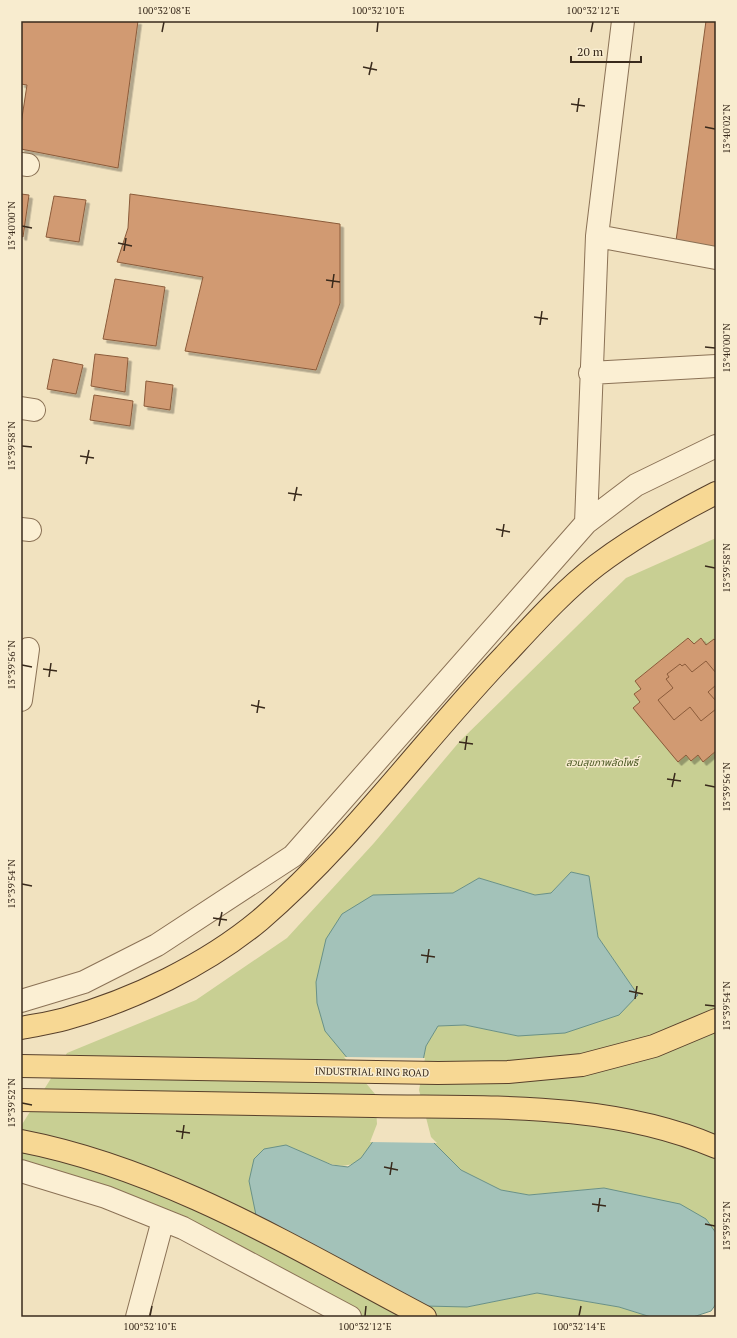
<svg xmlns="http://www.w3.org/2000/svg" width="737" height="1338" viewBox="0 0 737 1338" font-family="'PT Serif','Noto Sans Thai',serif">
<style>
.green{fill:#c8cf93}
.water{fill:#a3c2b9;stroke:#699187}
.pier{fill:#f1e2bf}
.building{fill:#d19a72;stroke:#8b5b3a;filter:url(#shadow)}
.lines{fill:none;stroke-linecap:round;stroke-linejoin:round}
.minor-casing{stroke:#8b7256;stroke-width:24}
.major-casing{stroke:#58402b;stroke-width:24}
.minor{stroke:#fbefd3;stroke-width:22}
.major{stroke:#f7d894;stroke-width:22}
.ticks{fill:none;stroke:#392a1c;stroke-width:1.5}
.labels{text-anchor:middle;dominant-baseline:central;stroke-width:3;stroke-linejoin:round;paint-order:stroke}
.park-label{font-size:10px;font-style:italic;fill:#495721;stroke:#f8eccf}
.street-label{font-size:10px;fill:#392a1c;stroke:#f8eccf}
.neatline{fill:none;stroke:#392a1c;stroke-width:1.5}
.ticks-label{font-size:10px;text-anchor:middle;fill:#392a1c}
</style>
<defs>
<filter id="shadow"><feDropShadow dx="3.5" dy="3.5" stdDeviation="0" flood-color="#0004"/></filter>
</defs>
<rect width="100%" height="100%" fill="#f1e2bf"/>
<path class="green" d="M716,538V1233L706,1219L604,1188L529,1195L501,1190L461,1170L429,1138L417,1090L426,1046L438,1026L465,1025L518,1036L638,995L598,937L589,876L571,872L551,893L535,895L479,878L453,893L373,895L379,1124C359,1187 332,1165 286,1145L467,1307L537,1293L619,1307L651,1317H350L183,1228L21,1171V1126L67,1053L196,1000L287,938L374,843L460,741L626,578Z"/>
<path class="water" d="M571,872L589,876L598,937L638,995L619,1015L565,1033L518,1036L465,1025L438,1026L426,1046L417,1090L429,1138L461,1170L501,1190L529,1195L604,1188L680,1204L706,1219L716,1233V1304L711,1311L693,1317H651L619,1307L537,1293L467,1307L425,1306L258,1225L249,1181L254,1159L264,1149L286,1145L332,1165L348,1167L361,1158L374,1140L379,1124L377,1094L325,1031L317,1003L316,982L326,939L342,914L373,895L453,893L479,878L535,895L551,893Z"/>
<path class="pier" d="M344,1057L425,1058L419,1090L431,1137L437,1143L370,1142L377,1124L375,1094Z"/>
<path class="building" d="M21,21H138L118,168L21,149V124L27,85L21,84Z
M706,21H716V247L676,241Z
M21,194L29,195L23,237L21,236Z
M130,194L340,224V303L316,370L185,351L203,277L117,262L128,228Z
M54,196L86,200L79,242L46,237Z
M115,279L165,287L156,346L103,339Z
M95,354L128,358L125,392L91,386Z
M53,359L83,365L76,394L47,389Z
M146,381L173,385L170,410L144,406Z
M94,395L133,401L130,426L90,420Z
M688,638L694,644L701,638L706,645L714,639L716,641V751L703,762L698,755L691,761L686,755L678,762L633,708L640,702L634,694L641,689L635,681Z
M706,661L716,673V685L708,692L716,701V709L701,721L690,707L674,720L658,700L673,688L666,679L669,677L667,674L680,664L682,666L685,664L692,672Z"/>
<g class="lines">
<defs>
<path id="minor" d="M21,164L28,165
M597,236L716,258
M590,373L716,366
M21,408L34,410
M586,523L597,236L623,21
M21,529L30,530
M21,700L28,649
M21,1001L84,982L157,945L293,856L586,523L636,485L716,446
M21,1171L106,1197L183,1228L350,1317
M137,1317L163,1220"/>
<path id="major" d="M21,1028C36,1025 51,1023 65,1019C133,1000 206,965 260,920C351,842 422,742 504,656C533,625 563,591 597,565C634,537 675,514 716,493
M21,1066L438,1073L508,1072L582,1065L654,1046L716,1020
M21,1100C138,1102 255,1104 373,1106C486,1108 609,1101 716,1147
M21,1141C166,1169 296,1249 425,1317"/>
</defs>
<use href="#minor" class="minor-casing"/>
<use href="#major" class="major-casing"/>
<use href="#minor" class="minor"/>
<use href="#major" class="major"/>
</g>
<path class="ticks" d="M162,32L164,22M377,32L378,22M591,32L593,22M363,67L377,70M369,75L372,62M571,104L585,106M577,112L579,98M705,127L715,129M22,226L32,228M118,243L132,246M124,251L126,238M326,280L340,282M332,288L334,274M534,317L548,319M540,325L542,311M705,347L715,348M22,446L32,447M80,456L94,458M86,464L89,450M288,493L302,495M294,501L297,487M496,529L510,532M502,537L504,524M705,566L715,568M22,665L32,667M43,669L57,671M49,677L51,663M251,705L265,708M257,713L259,700M459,742L473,744M465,750L467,736M667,779L681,781M705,785L715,787M672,787L675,773M22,884L32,886M213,918L227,920M219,926L222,912M421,955L435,957M427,963L429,949M629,991L643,994M635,999L637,986M705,1005L715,1006M22,1103L32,1105M176,1131L190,1133M182,1139L184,1125M384,1167L398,1170M390,1175L392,1162M592,1204L606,1206M598,1212L600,1198M705,1224L715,1226M150,1316L152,1306M365,1316L366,1306M579,1316L581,1306"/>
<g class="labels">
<g class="park-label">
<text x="602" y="762">สวนสุขภาพลัดโพธิ์</text>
</g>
<g class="street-label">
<text transform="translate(372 1072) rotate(1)">INDUSTRIAL RING ROAD</text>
</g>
</g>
<rect width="737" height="1338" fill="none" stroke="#f8eccf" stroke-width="44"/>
<path d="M571 56v6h70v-6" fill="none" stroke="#392a1c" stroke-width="2"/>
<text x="577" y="56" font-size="12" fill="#392a1c" stroke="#f8eccf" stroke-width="3" paint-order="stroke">20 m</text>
<rect x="22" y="22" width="693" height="1294" class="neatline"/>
<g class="ticks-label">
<text x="164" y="14">100°32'08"E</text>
<text x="378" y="14">100°32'10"E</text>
<text x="593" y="14">100°32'12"E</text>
<text transform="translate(726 129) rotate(-90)" y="4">13°40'02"N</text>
<text transform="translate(11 226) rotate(-90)" y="4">13°40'00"N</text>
<text transform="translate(726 348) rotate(-90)" y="4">13°40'00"N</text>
<text transform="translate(11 446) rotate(-90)" y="4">13°39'58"N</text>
<text transform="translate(726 568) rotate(-90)" y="4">13°39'58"N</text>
<text transform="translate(11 665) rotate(-90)" y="4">13°39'56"N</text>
<text transform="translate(726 787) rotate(-90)" y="4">13°39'56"N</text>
<text transform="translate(11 884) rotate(-90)" y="4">13°39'54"N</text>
<text transform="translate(726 1006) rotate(-90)" y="4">13°39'54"N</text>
<text transform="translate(11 1103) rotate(-90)" y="4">13°39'52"N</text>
<text transform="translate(726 1226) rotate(-90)" y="4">13°39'52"N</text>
<text x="150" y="1330">100°32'10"E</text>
<text x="365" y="1330">100°32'12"E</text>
<text x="579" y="1330">100°32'14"E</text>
</g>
</svg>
